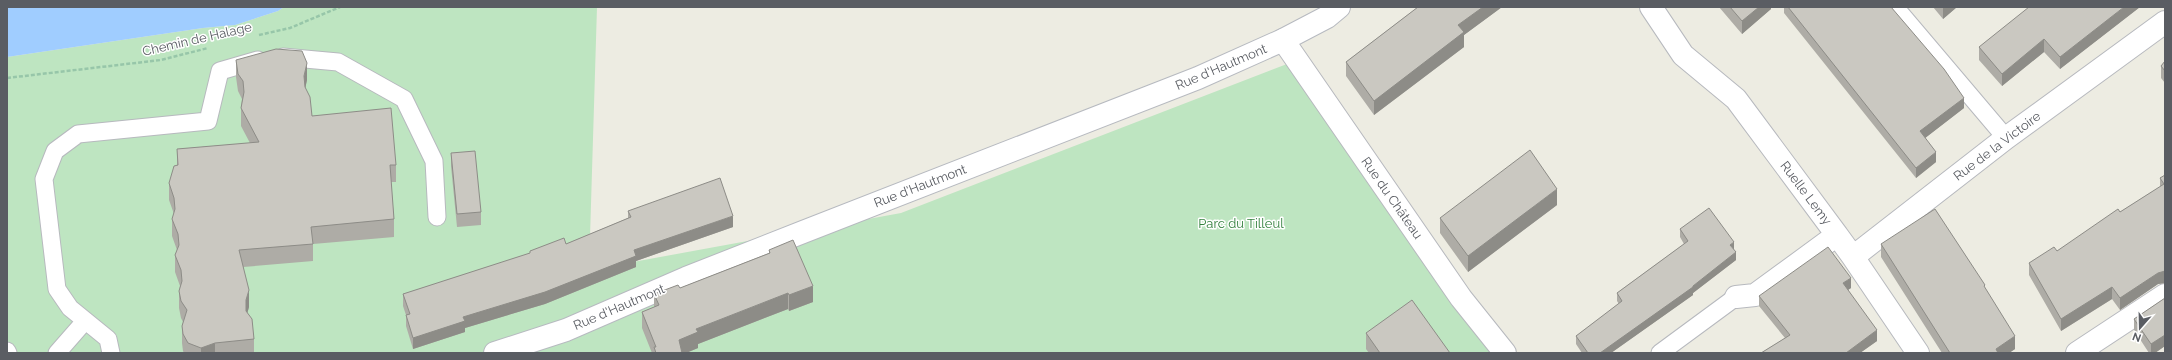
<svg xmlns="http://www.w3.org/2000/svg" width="2172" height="360" viewBox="0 0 2172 360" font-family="Raleway,sans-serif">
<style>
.green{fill:#bee5c1}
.water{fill:#a0cdff}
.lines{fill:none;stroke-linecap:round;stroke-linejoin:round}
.lane-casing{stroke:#b7b9be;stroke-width:19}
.street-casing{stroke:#b7b9be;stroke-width:24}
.secondary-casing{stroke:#b7bac0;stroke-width:24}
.path{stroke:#97c6a9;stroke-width:2.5;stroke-dasharray:4 2;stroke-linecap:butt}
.lane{stroke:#fff;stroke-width:17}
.street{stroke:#fff;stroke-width:22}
.secondary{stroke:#fff;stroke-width:22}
.wall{fill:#aeaca6}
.shaded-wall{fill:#8d8c87}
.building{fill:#cac8c1;stroke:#8d8c87}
.labels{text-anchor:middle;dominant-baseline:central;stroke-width:3;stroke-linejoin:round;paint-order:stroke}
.street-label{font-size:13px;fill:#5a5d63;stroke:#fff}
.park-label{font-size:13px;fill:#33813e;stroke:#fff}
</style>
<rect width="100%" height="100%" fill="#edece2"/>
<path class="green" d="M284,7H597L589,270L901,213L1287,64L1497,353H7V57L203,28L235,25L278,11Z"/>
<path class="water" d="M7,7H284L278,11L235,25L203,28L7,57Z"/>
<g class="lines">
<defs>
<path id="lane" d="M1895,7L2006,138
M283,57L338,62L404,99L434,161L437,217
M7,351L8,353
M57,353L85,321
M111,353L108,339L70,308L57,289L44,179L55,151L78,134L208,121L220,71L258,60
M1660,353L1736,297"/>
<path id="street" d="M1651,7L1683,55L1736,99L1837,235L1755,295L1736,297
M1283,40L1461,298L1505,353
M1837,235L1853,257L2006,138L2165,22
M1853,257L1918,353
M2077,353L2165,295"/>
<path id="secondary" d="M495,353L566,330L686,278L803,232L1198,78L1283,40L1327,17L1339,7"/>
</defs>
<use href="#lane" class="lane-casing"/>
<use href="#street" class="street-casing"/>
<use href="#secondary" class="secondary-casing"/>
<path class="path" d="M259,35L290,28L340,7
M7,78L161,60L208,48"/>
<use href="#lane" class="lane"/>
<use href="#street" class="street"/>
<use href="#secondary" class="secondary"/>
</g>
<path class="wall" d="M1418,7H1502L1464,35V47L1374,115L1346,76V62Z
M1719,7H1771V9L1742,34Z
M1784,7H1891L1964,108L1925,138L1936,162L1916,178L1784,13Z
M1933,7H1957L1943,19Z
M2140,7L2060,69L2044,52L2002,86L1979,60V47Z
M236,60L307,80L305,88L312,116L396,165V182H391L394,219V237L313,244V261L243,267L249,307L247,313L254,339V353H184L183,351L182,343V326L183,322L181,318L179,308V291L180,286L175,272V255L177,250L172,236V219L174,214L169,200V183L177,165V149L250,143L241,126V108L242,99L238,91L236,77Z
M2165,61V83L2161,78V66Z
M451,153L481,212V225L457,227L451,166Z
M2165,175V283L2158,284L2120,310L2112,299L2061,331L2029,275V263L2057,251L2120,212L2160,187V178Z
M1557,205L1468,272L1440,233V218Z
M628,211L733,227L636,261V267L545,304L465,328V332L413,349L406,326V315L403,306V294L530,254V251L566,244L628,218Z
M1680,229L1734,249L1736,260L1693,293V295L1611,353H1582L1576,344V336L1619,304L1617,301V293L1684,244L1680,237Z
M1881,244L1985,289L2015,349L2009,353H1942L1881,257Z
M769,250L813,302L789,311L788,309L698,344V348L686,353H652L642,328V312L654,307V294L680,288L769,253Z
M1851,288L1848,290L1877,341L1860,353H1761L1785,338L1759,306V296Z
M2165,298V346L2155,353H2149L2134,330V319Z
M1366,333L1450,353H1369L1366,349Z"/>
<path class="shaded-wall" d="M1483,7H1502L1464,35V47L1374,115V101L1458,25Z
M1759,7H1771V9L1742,34V21Z
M1943,7H1957L1943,19Z
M2124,7H2140L2060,69V57Z
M2044,39V52L2002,86V74Z
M307,63V80L304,94V76Z
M1964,98V108L1920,142V131Z
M1936,152V162L1916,178V168Z
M1557,189V205L1468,272V256Z
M733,216V227L636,261V267L545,304L465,328V332L413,349V338L463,317L634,250Z
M1734,242V250L1730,245Z
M1736,252V260L1693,293V295L1611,353H1600L1693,286Z
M2165,271V283L2158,284L2120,310V298L2158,273Z
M1851,278V288L1843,293V283Z
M813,286V302L789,311V295Z
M2112,287V299L2061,331V319Z
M249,290V307L246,318V300Z
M788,293V309L698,344V348L686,353H679V340L696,329Z
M1877,330V341L1860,353H1846Z
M2165,335V346L2155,353H2151V344Z
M2015,336V349L2009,353H1996V349Z
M215,343V353H201V348Z"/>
<path class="building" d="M1418,7H1483L1458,25L1464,32L1374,101L1346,62Z
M1730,7H1759L1742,21Z
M1788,7H1891L1944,69L1964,98L1920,131L1936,152L1916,168Z
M2029,7H2124L2060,57L2044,39L2002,74L1979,47Z
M276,49L302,51L307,63L304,76L305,87L310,97L312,116L391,108L396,165H390L394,219L311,227L313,244L239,250L249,290L246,300V311L252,319L254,339L215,343L201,348L188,343L183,334L182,326L187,310L181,301L179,291L182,281L181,270L175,255L179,245L178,234L172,219L175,209L174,198L169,183L174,166L178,165L177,149L259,142L241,108L244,92L243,81L238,74L236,60Z
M2165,61V71L2161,66Z
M1530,150L1557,189L1468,256L1440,218Z
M475,151L481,212L457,214L451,153Z
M2165,175V271L2158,273L2120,298L2112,287L2061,319L2029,263L2054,247L2057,251L2118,209L2120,212L2164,184L2160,178Z
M720,178L733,216L634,250L636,256L545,292L463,317L465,321L413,338L406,315L410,314L403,294L530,253V251L564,238L566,244L631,217L628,211Z
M1709,208L1734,242L1730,245L1736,252L1693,286V287L1600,353H1588L1576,336L1622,301L1617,293L1688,241L1680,229Z
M1935,209L1985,285L1984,286L2015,336L1996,349L1998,353H1950L1881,244Z
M793,240L813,286L789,295L788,293L696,329L698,332L679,340L682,353H656L654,347H656L642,312L659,305L654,294L678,285L680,288L770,253L769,250Z
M1828,247L1851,278L1843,283L1877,330L1846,353H1761L1790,335L1759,296Z
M2165,298V335L2151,344L2134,319Z
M1412,300L1450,353H1380L1366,333Z"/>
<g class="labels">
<g class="street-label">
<text transform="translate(197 39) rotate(-13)">Chemin de Halage</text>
<text transform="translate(1221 67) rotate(-23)">Rue d'Hautmont</text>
<text transform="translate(1997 146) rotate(-37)">Rue de la Victoire</text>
<text transform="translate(920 186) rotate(-21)">Rue d'Hautmont</text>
<text transform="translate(1806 193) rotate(53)">Ruelle Lemy</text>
<text transform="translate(1392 198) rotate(55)">Rue du Château</text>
<text transform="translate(619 307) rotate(-23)">Rue d'Hautmont</text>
</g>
<g class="park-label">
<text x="1241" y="223">Parc du Tilleul</text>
</g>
</g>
<rect width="2172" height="360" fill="none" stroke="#5a5d63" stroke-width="16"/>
<g transform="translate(2140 328) rotate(200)" stroke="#ffffff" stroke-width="3" paint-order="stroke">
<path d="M0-3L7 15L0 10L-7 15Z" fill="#5a5d63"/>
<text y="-6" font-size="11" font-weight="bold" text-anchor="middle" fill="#5a5d63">N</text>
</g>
</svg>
